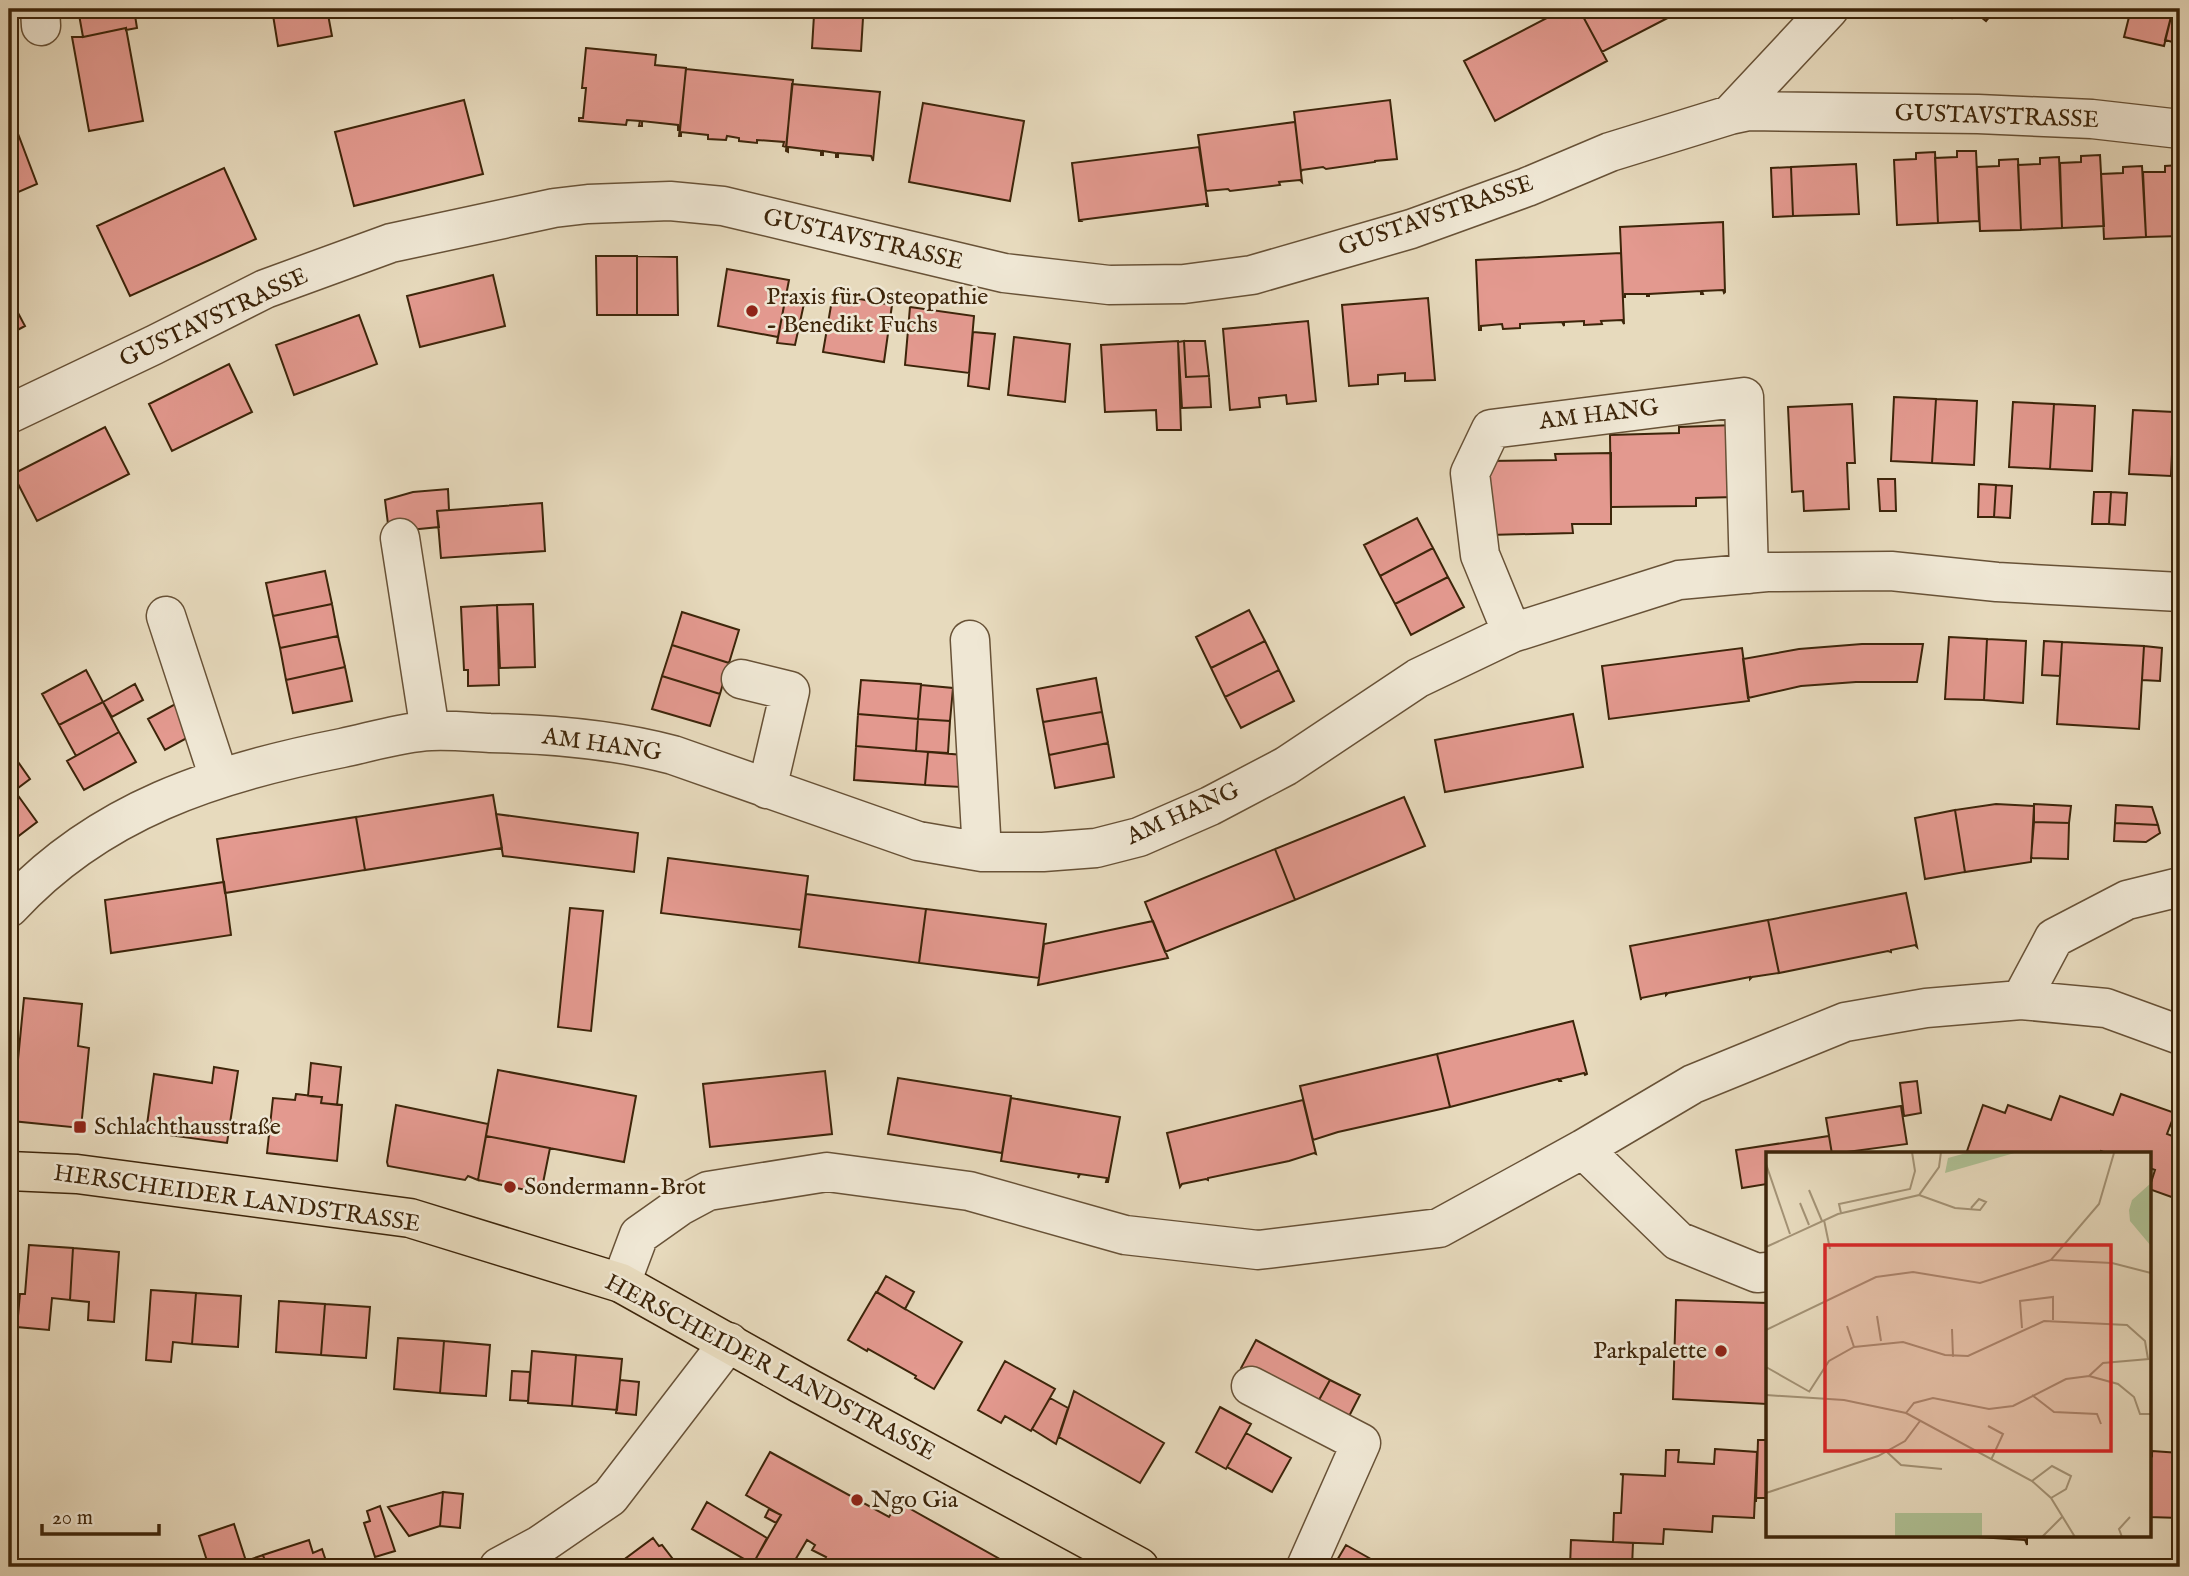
<svg xmlns="http://www.w3.org/2000/svg" width="2189" height="1576" viewBox="0 0 2189 1576" font-family="'IM FELL English',serif">
<style>
.building{fill:#e3998f;stroke:#3d250a;stroke-width:2}
.lines{fill:none;stroke-linecap:round;stroke-linejoin:round}
.minor-casing{stroke:#685237;stroke-width:41}
.major-casing{stroke:#3d250a;stroke-width:41}
.minor{stroke:#efe7d4;stroke-width:38}
.major{stroke:#e7dabd;stroke-width:38}
.poi-dot{fill:#8f2418;stroke:#efe7d4;stroke-width:2.5}
.labels{text-anchor:middle;dominant-baseline:central;stroke-width:5;stroke-linejoin:round;paint-order:stroke}
.street-label{font-size:24px;fill:#3d250a;stroke:#efe7d4}
.poi-label{font-size:24px;fill:#3d250a;stroke:#efe7d4;text-anchor:start}
.inset-road{fill:none;stroke:#a39275;stroke-width:2}
.view{fill:#d62828;fill-opacity:0.15;stroke:#d62828;stroke-width:3.5}
.inset-edge{fill:none;stroke:#3d250a;stroke-width:3.5}
</style>
<rect width="100%" height="100%" fill="#e7dabd"/>
<filter id="stains"><feTurbulence type="fractalNoise" baseFrequency=".00286" numOctaves="4"/><feColorMatrix values="0 0 0 0 .2 0 0 0 0 .09 0 0 0 0 .02 0 0 0 .5 -.17"/></filter>
<radialGradient id="worn" r=".72"><stop offset=".6" stop-color="#630" stop-opacity="0"/><stop offset="1" stop-color="#630" stop-opacity=".3"/></radialGradient>
<path class="building" d="M78,9H134L137,28L126,30V28L83,37Z
M272,9H327L332,36L278,46Z
M1564,9H1579L1607,61L1495,121L1464,61Z
M1579,9H1685L1602,52Z
M1942,9H1960L1952,18Z
M1971,9H1996L1986,21Z
M2131,9H2173L2164,46L2124,37Z
M2173,9H2180V44L2165,40Z
M814,15L863,18L861,51L812,48Z
M126,28L143,121L89,131L72,37H83Z
M586,48L656,55L655,65L686,68L680,130H678V125L642,121V126H639L640,121L627,120L626,125L579,121V118H583L586,88H582Z
M686,69L793,80L786,147L783,146L784,142L757,140V143L739,141V138L727,136L726,140L708,139V135L681,132V136H679Z
M792,84L880,92L873,161L871,156L838,153V157H836V153L823,151V155H821V151L788,147V152L786,151Z
M464,100L483,174L354,206L335,132Z
M1390,100L1397,159L1375,161V162L1326,169L1323,167L1302,170L1301,172L1294,112Z
M923,103L1024,121L1010,201L909,182Z
M9,110L37,184L9,196Z
M1295,122L1302,182L1300,180L1279,182L1280,185L1230,191L1228,189L1206,191L1198,135Z
M1199,147L1208,206H1206V204L1080,220L1081,221H1079L1072,163Z
M1957,151H1976L1979,221L1938,223L1935,158L1957,157Z
M1935,152L1938,223L1897,225L1894,160L1916,159V153Z
M2100,155L2104,226L2062,228L2060,163L2081,162V156Z
M2059,157L2062,228L2021,230L2018,165L2040,164V158Z
M2018,159L2021,230L1980,231L1977,167L1999,166V160Z
M1856,164L1859,214L1793,216L1791,167Z
M2180,165V236L2146,237L2143,172H2165V166Z
M2142,166L2146,237L2104,239L2101,174L2123,173V167Z
M1791,167L1793,216L1773,217L1771,168Z
M224,168L256,239L130,296L97,226Z
M1723,222L1725,292L1724,293L1723,290L1702,291L1703,294H1701V291L1649,294V296H1647V294H1625V297H1623L1620,227Z
M9,230L15,245L9,276Z
M1621,253L1624,324L1622,320L1601,321L1602,324L1584,325V321L1564,322V326L1562,322L1520,324V328L1503,329L1502,324L1481,326V330H1479L1476,260Z
M596,256H637V315H597Z
M637,256L677,257L678,315H637Z
M727,269L789,280L778,337L718,326Z
M493,275L505,326L420,347L407,296Z
M833,294L892,305L884,362L823,352Z
M786,295L805,299L795,345L777,343Z
M1428,298L1435,380L1405,381V373L1378,375V384L1349,386L1342,305Z
M910,307L974,316L969,373L905,365Z
M17,311L25,326L10,334L17,349L9,354V315Z
M359,315L377,364L294,395L276,345Z
M1308,321L1316,401L1287,404L1286,395L1259,398L1260,407L1230,410L1223,329Z
M973,332L995,334L989,389L968,386Z
M1014,337L1070,344L1065,402L1008,395Z
M1178,341L1181,430H1157L1156,410L1105,412L1101,345Z
M1184,341H1205L1209,376L1186,377Z
M1184,341L1186,377L1209,376L1211,407L1182,408L1178,342Z
M229,364L252,412L172,451L149,404Z
M1894,397L1936,399L1932,463L1891,461Z
M1936,399L1977,401L1974,465L1932,463Z
M2013,402L2054,404L2050,469L2009,467Z
M1852,404L1855,463H1847L1849,509L1804,511L1803,491L1792,492L1788,407Z
M2054,404L2095,406L2092,471L2050,469Z
M2133,410L2174,412L2171,476L2129,474Z
M2174,412H2180V477L2171,476Z
M1734,425L1735,497L1696,498V506L1611,507L1610,435L1679,433V427Z
M105,427L129,474L37,521L13,474Z
M1611,453V524H1572L1573,533L1488,535L1487,461L1556,460L1555,454Z
M1878,479H1895L1896,511H1880Z
M1979,484L1996,485L1994,517H1978Z
M1996,485L2012,486L2010,518L1994,517Z
M448,489L449,510L437,511L439,527L389,532L385,500L413,492Z
M2094,492H2111L2109,524H2092Z
M2111,492L2127,493L2125,525L2109,524Z
M542,503L545,551L441,558L437,511Z
M1417,518L1433,548L1380,576L1364,545Z
M1433,548L1448,577L1395,604L1380,576Z
M325,571L332,604L273,616L266,583Z
M1448,577L1464,607L1411,635L1395,604Z
M332,604L338,636L280,648L273,616Z
M533,604L535,667L500,668L497,605Z
M497,605L499,685L468,686V670H464L461,607Z
M1249,610L1265,641L1211,668L1196,637Z
M682,612L739,630L729,663L672,645Z
M338,636L345,667L286,680L280,648Z
M1949,637L1987,639L1984,700L1945,699Z
M1987,639L2026,641L2023,703L1984,700Z
M1265,641L1279,670L1225,697L1211,668Z
M2044,641L2062,642L2060,676L2042,675Z
M2062,642L2144,646L2139,729L2057,724Z
M1862,644H1923L1917,682H1856L1801,686L1748,698L1743,659L1799,649Z
M672,645L729,663L720,694L662,676Z
M2144,646L2162,648L2160,681L2142,680Z
M1742,648L1749,701L1609,719L1602,666Z
M2180,657V712H2177Z
M345,667L352,701L293,713L286,680Z
M86,670L103,702L59,725L42,694Z
M1279,670L1294,701L1241,728L1225,697Z
M662,676L720,694L710,726L652,709Z
M1096,678L1102,712L1043,722L1037,689Z
M861,680L921,684L918,719L858,714Z
M135,684L143,700L112,717L103,702Z
M921,685L953,688L950,721L918,719Z
M103,702L119,732L76,756L59,725Z
M179,702L196,733L165,750L148,719Z
M1102,712L1108,743L1049,755L1043,722Z
M858,714L918,719L916,751L856,746Z
M1573,714L1583,767L1445,792L1435,740Z
M918,719L950,721L948,753L916,751Z
M119,732L136,762L84,790L67,761Z
M1108,743L1114,777L1055,788L1049,755Z
M856,746L928,752L925,785L854,780Z
M9,749L30,779L14,791L9,783Z
M928,752L963,755L961,787L925,785Z
M9,783L37,822L12,841L9,837Z
M493,795L502,848L365,870L356,817Z
M1404,797L1425,846L1295,900L1275,849Z
M1996,804L2034,806L2031,862L1965,872L1955,810Z
M2034,804L2071,806L2069,823L2034,822Z
M2116,805L2152,807L2158,825L2115,823Z
M1955,810L1965,872L1925,879L1915,818Z
M496,814L638,833L634,872L503,856Z
M356,817L365,870L225,893L217,839Z
M2034,822L2069,823L2068,859L2031,858Z
M2115,823L2158,825L2160,833L2146,842L2114,841Z
M1275,849L1295,900L1165,952L1145,902Z
M668,858L808,876L801,930L661,913Z
M224,882L231,935L111,953L105,900Z
M1906,893L1917,947L1915,945L1891,950V952L1888,951L1779,973L1768,920Z
M806,894L926,909L919,963L799,947Z
M570,908L603,911L591,1031L558,1027Z
M926,909L1046,924L1039,978L919,963Z
M1768,920L1779,973L1752,977L1750,979V977L1668,993L1666,995V993L1641,998V1000L1630,946Z
M1153,921L1168,958L1038,985L1044,944Z
M24,998L82,1004L78,1046L89,1048L81,1128L12,1121Z
M1573,1021L1587,1074L1585,1075L1584,1073L1560,1079L1561,1081H1559L1558,1079L1450,1107L1437,1054Z
M1437,1054L1450,1107L1338,1132L1313,1140L1300,1086Z
M311,1063L341,1067L337,1105L321,1103L322,1097L308,1096Z
M214,1067L238,1071L227,1143L146,1132L154,1074L212,1083Z
M498,1070L636,1096L624,1162L486,1136Z
M825,1071L832,1134L710,1147L703,1084Z
M898,1078L1011,1096L1002,1153L888,1134Z
M1917,1081L1921,1113L1904,1116L1900,1083Z
M296,1094L322,1097L321,1103L342,1105L337,1161L267,1153L273,1098L295,1100Z
M2121,1094L2175,1113L2167,1134L2180,1139V1200L2149,1189L2155,1170L2149,1168V1154H2109L2101,1151L2100,1154H1976L1967,1151L1983,1105L2005,1113L2008,1105L2051,1120L2060,1096L2113,1115Z
M1011,1098L1120,1117L1108,1182H1106L1107,1178L1080,1174L1078,1178L1079,1174L1001,1161Z
M1303,1100L1316,1154L1314,1153L1289,1161L1208,1178V1180L1206,1179L1182,1184L1180,1187L1167,1133Z
M396,1105L488,1124L478,1180L468,1176L465,1180L388,1166L387,1162Z
M1901,1106L1907,1144L1832,1154L1826,1118Z
M486,1136L550,1148L541,1193L478,1180Z
M1829,1136L1832,1154H1767V1184L1742,1188L1736,1150Z
M29,1245L73,1248L70,1300L52,1298L49,1330L17,1327L20,1294H25Z
M73,1248L119,1252L114,1322L88,1320L89,1302L70,1300Z
M886,1276L914,1292L905,1309L877,1292Z
M151,1290L196,1293L192,1344L173,1342L171,1362L146,1360Z
M876,1292L962,1342L934,1389L915,1378L916,1376L868,1349L867,1351L848,1340Z
M196,1293L241,1296L238,1347L192,1344Z
M1676,1300L1767,1303V1404L1673,1399Z
M279,1301L325,1304L321,1355L276,1352Z
M325,1304L370,1307L366,1358L321,1355Z
M398,1338L444,1341L440,1393L394,1389Z
M1256,1340L1330,1380L1315,1407L1241,1368Z
M444,1341L490,1345L486,1396L440,1393Z
M532,1351L576,1355L572,1406L528,1403Z
M576,1355L622,1359L617,1410L572,1406Z
M1005,1361L1055,1389L1031,1431L1005,1416L1001,1423L978,1410Z
M512,1371L530,1372L528,1401L510,1400Z
M620,1380L639,1382L636,1415L616,1413Z
M1330,1380L1360,1395L1345,1424L1315,1407Z
M1074,1391L1164,1443L1140,1483L1059,1437Z
M1050,1398L1068,1408L1056,1444L1032,1429Z
M1220,1407L1251,1424L1226,1469L1196,1452Z
M1246,1433L1291,1458L1272,1492L1227,1467Z
M1758,1440H1767V1498H1756V1502Z
M1715,1449L1757,1452L1754,1518L1713,1516L1712,1532L1664,1529L1663,1544L1613,1542L1614,1513H1621L1623,1475L1620,1474L1665,1476L1666,1450H1679L1678,1462L1714,1464Z
M2152,1451L2180,1453V1518L2149,1517V1455L2152,1456Z
M770,1452L889,1517L898,1502L1014,1567H820L826,1557L812,1550L815,1545L807,1540L791,1567H751L781,1515L746,1495Z
M443,1492L440,1526L409,1536L388,1507Z
M443,1492L463,1494L460,1528L440,1526Z
M707,1502L767,1538L753,1564L692,1529Z
M380,1506L395,1551L375,1557L364,1523L370,1521L367,1511Z
M769,1509L781,1515L776,1523L765,1517Z
M234,1524L246,1561L263,1555L267,1567H209L199,1536Z
M1962,1536H2027V1545L2025,1540Z
M653,1538L659,1546L662,1545L679,1567H614Z
M309,1540L313,1553L322,1549L328,1567H267L263,1555Z
M1571,1540L1633,1543L1632,1567H1570Z
M1346,1545L1385,1567H1333Z"/>
<g class="lines">
<defs>
<path id="minor" d="M40,9L41,26
M1730,115L1749,111L1978,114L2092,119L2180,129
M9,414L154,345L265,289L391,243L554,208L588,204L670,201L723,206L1004,273L1109,285L1184,284L1252,275L1411,229L1527,187L1610,152L1730,115L1829,9
M400,538L430,731
M166,616L219,778
M1512,633L1480,555L1470,473L1491,429L1744,397L1749,574
M970,640L982,852
M741,679L790,691L767,789
M9,908C99,810 215,773 342,748C371,742 402,732 431,731C450,730 470,732 490,733C552,734 613,739 673,755L918,841L982,852H1043L1096,848L1139,837L1210,806L1286,766L1418,678L1512,633L1679,580L1767,572L1891,571L1997,582L2180,592
M2021,1000L2106,1008L2180,1035
M1583,1149L1678,1241L1757,1273L1767,1272
M621,1283L639,1235L680,1206L708,1191L827,1172L969,1191L1125,1235L1258,1250L1439,1228L1583,1149L1693,1084L1845,1022L1926,1008L2021,1000L2054,938L2127,900L2180,887
M1251,1386L1361,1443L1306,1567
M499,1567L540,1545L610,1497L729,1342"/>
<path id="major" d="M9,1171L77,1174L410,1218L621,1283L801,1384L1139,1567"/>
</defs>
<use href="#minor" class="minor-casing"/>
<use href="#major" class="major-casing"/>
<use href="#minor" class="minor"/>
<use href="#major" class="major"/>
</g>
<g class="poi-dot">
<circle cx="752" cy="311" r="7"/>
<rect x="73" y="1120" width="14" height="14" rx="3.5"/>
<circle cx="510" cy="1187" r="7"/>
<circle cx="1721" cy="1351" r="7"/>
<circle cx="857" cy="1500" r="7"/>
</g>
<g class="labels">
<g class="street-label">
<text transform="translate(1997 117) rotate(2)">GUSTAVSTRASSE</text>
<text transform="translate(1436 216) rotate(-19)">GUSTAVSTRASSE</text>
<text transform="translate(863 240) rotate(13)">GUSTAVSTRASSE</text>
<text transform="translate(214 318) rotate(-25)">GUSTAVSTRASSE</text>
<text transform="translate(1599 415) rotate(-7)">AM HANG</text>
<text transform="translate(602 745) rotate(8)">AM HANG</text>
<text transform="translate(1183 814) rotate(-24)">AM HANG</text>
<text transform="translate(237 1199) rotate(8)">HERSCHEIDER LANDSTRASSE</text>
<text transform="translate(770 1368) rotate(28)">HERSCHEIDER LANDSTRASSE</text>
</g>
<g class="poi-label">
<text x="766" y="297">Praxis für Osteopathie<tspan x="766" dy="28">- Benedikt Fuchs</tspan></text>
<text x="94" y="1127">Schlachthausstraße</text>
<text x="524" y="1187">Sondermann-Brot</text>
<text x="1707" y="1351" text-anchor="end">Parkpalette</text>
<text x="871" y="1500">Ngo Gia</text>
</g>
</g>
<g transform="translate(1766 1152)">
<rect width="385" height="385" fill="#e7dabd"/>
<path d="M385,31V94L364,69L363,58L366,48ZM129,361H216V385H129Z" fill="#afc195"/>
<path d="M204,0H252L179,21L182,6Z" fill="#afc195"/>
<path class="inset-road" d="M0,12L24,82M43,38L56,69M153,43L189,56L214,58L220,50L213,47L205,56M34,51L43,73M75,61L73,52L144,37L149,19L146,0M58,68L64,97M0,95L72,62L153,43L173,15L175,0M285,108L346,111L385,121M111,164L115,189M81,174L88,195M256,176L254,149L287,145V168M186,177L187,205M0,178L110,125L147,120L214,131L285,108L333,52L348,1M0,215L44,240M323,224L352,232L368,245L374,262H385M43,240L63,209L88,195L137,190L179,203L202,204L278,169L361,173L379,189L382,207M0,243L78,248L140,261L266,329L285,346L309,385M266,243L288,260L331,262L335,272M140,261L148,251L167,246L223,257L247,254L300,227L323,224L337,211L383,207M222,274L237,282L225,308M121,300L135,313L176,317M266,329L286,314L305,324L300,337L285,346M0,341L112,304L139,289L154,269M276,385L297,364M356,385L353,377L364,365"/>
<path class="view" d="M59,93H345V299H59Z"/>
<rect width="385" height="385" class="inset-edge"/>
</g>
<rect width="2189" height="1576" fill="none" stroke="#e7dabd" stroke-width="35"/>
<rect x="10" y="10" width="2168" height="1555" fill="none" stroke="#3d250a" stroke-width="3.5"/>
<rect x="18" y="18" width="2154" height="1541" fill="none" stroke="#3d250a" stroke-width="2"/>
<path d="M42 1524v10h117v-10" fill="none" stroke="#3d250a" stroke-width="3.5"/>
<text x="52" y="1524" font-size="21" fill="#3d250a" stroke="#efe7d4" stroke-width="5" paint-order="stroke">20 m</text>
<rect width="100%" height="100%" filter="url(#stains)"/>
<rect width="100%" height="100%" fill="url(#worn)"/>
</svg>
